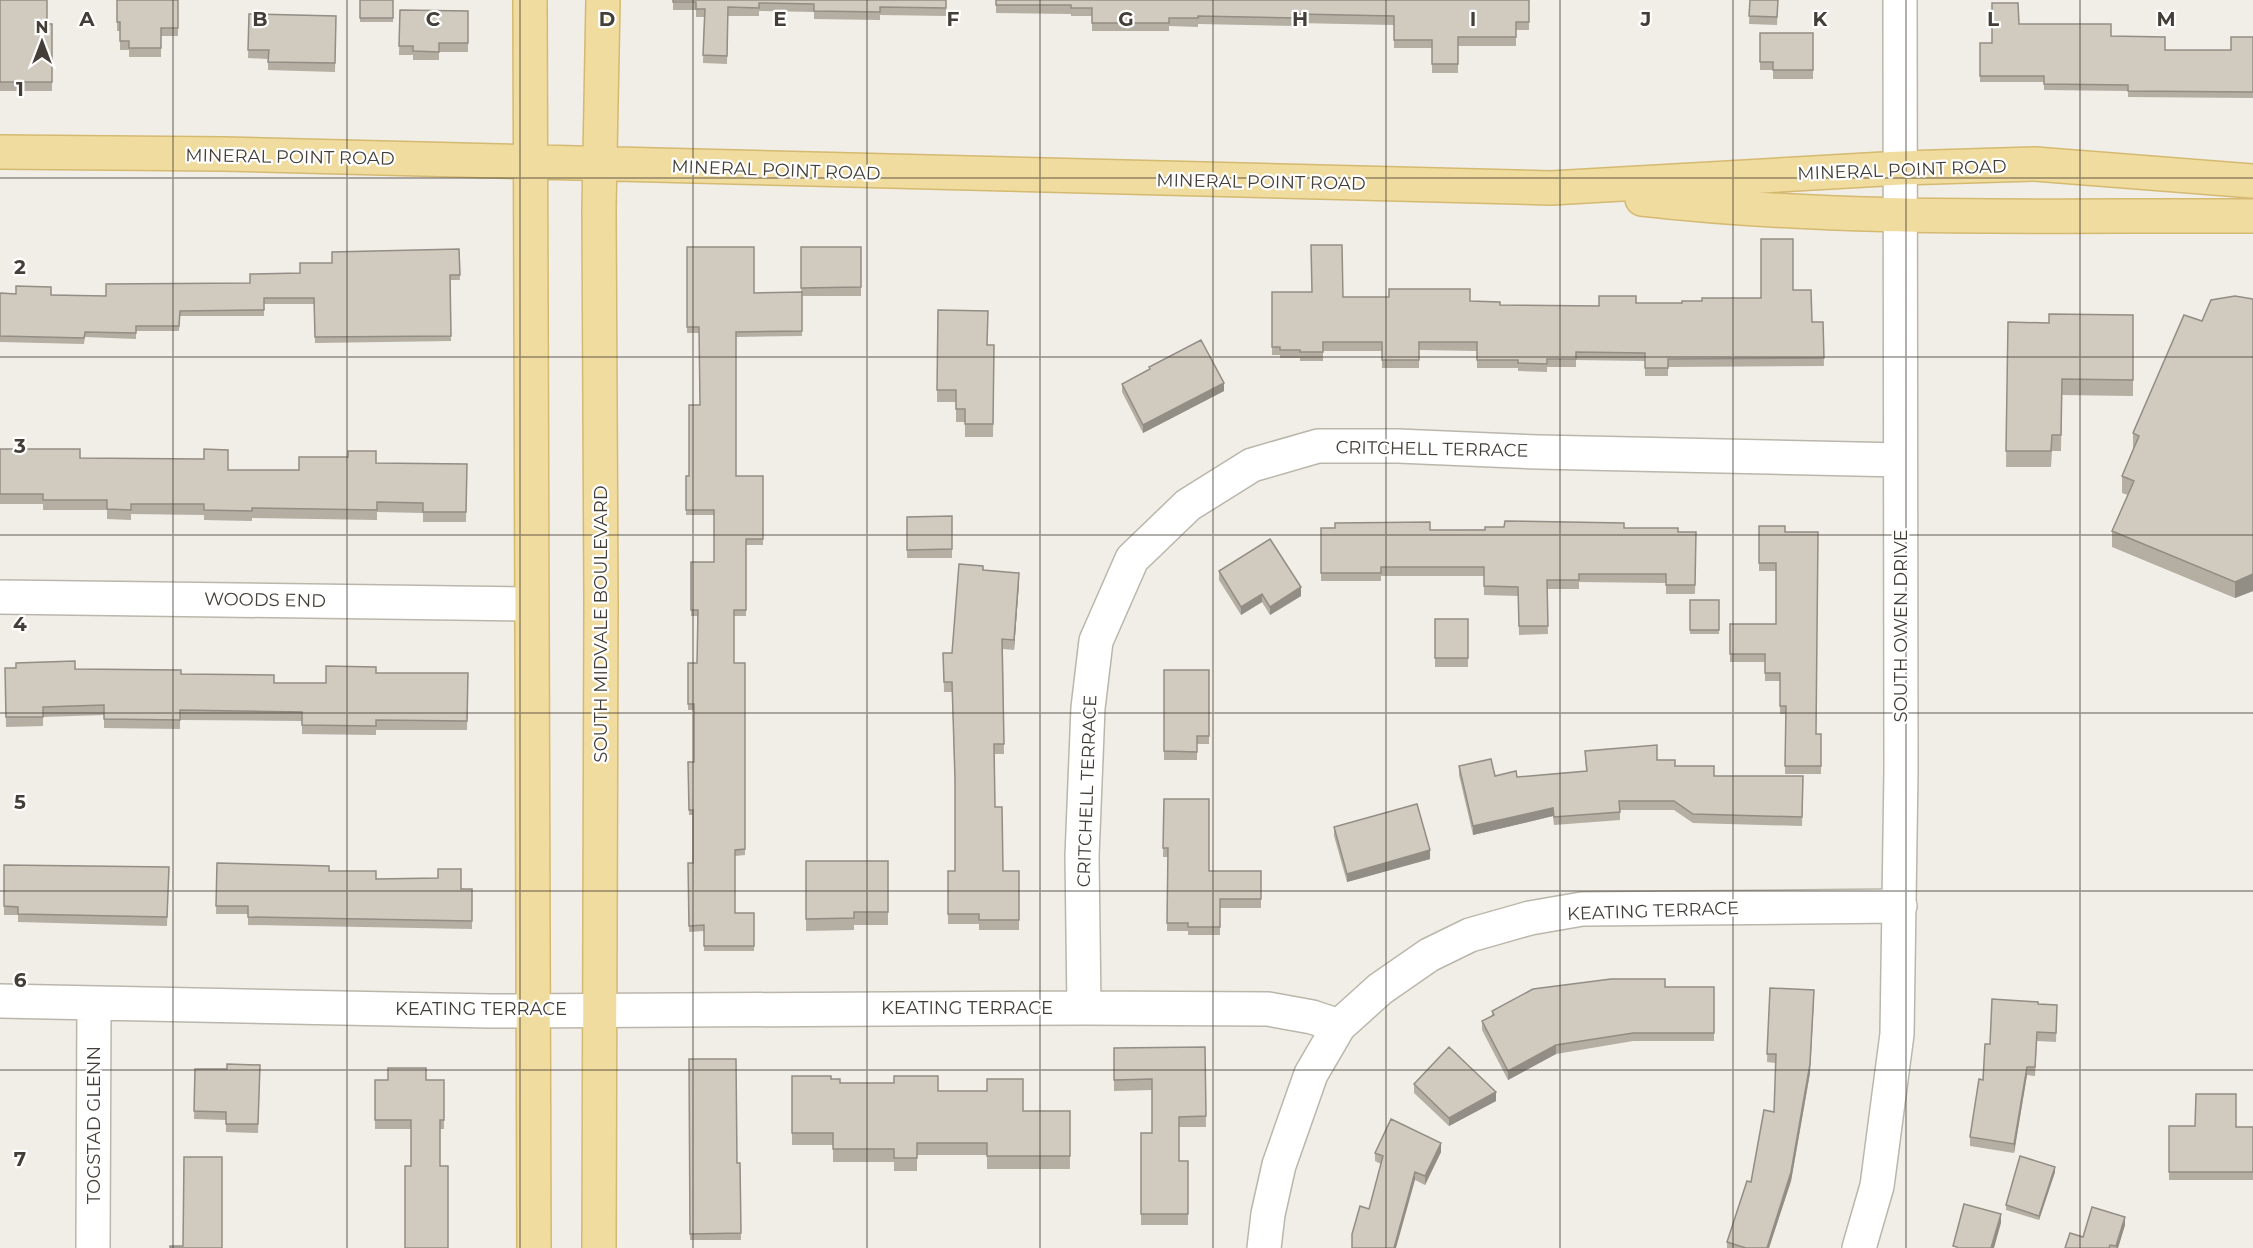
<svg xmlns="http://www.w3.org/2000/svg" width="2253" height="1248" viewBox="0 0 2253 1248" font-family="Montserrat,sans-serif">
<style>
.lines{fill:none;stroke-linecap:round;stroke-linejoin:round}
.minor-casing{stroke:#bbb6aa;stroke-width:36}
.major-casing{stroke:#d4b971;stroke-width:36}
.minor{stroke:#fff;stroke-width:33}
.major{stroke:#f1dc9f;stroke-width:33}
.wall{fill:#b4aea3}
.shaded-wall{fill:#928d85}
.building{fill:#d1cabe;stroke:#928d85;stroke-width:1.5}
.grid{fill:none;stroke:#433e37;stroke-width:1.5;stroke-opacity:0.55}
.labels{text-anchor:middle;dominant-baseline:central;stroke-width:4.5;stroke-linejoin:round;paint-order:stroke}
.street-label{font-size:18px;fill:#433e37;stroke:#fff}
.grid-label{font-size:20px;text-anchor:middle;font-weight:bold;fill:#433e37;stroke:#fff;stroke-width:4.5;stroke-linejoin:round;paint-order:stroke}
</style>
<rect width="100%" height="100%" fill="#f1eee7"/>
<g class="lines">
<defs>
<path id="minor" d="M0,597L531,604
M0,1001L491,1011L1084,1008L1268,1009L1312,1017L1339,1026L1380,989L1429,955L1470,935L1530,918L1582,909L1900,906
M1084,1008L1082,856L1088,708L1096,641L1132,559L1188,505L1252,465L1318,446H1398L1538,452L1900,460
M93,1248L94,1003
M1264,1248L1268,1214L1279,1165L1311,1074L1339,1026
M1859,1248L1877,1186L1897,1034L1901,771L1900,0"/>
<path id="major" d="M530,0L534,1248
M0,152L223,154L1551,188L1901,168L2035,164L2253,181
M1642,199C1845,222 2050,215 2253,216
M599,1248L601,602L599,208L603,0"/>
</defs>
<use href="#minor" class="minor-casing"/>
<use href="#major" class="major-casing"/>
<use href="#minor" class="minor"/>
<use href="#major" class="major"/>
</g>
<path class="wall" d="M0,0L47,24H52V91H0Z
M117,0H178V36H161V57H129V50H120V31H117Z
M360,0H393V22H360Z
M673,0H946V16L880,15V20L814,19V12L759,11V16H728L727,64L703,63L704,17H696V10H673Z
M996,0H1529V30H1516V46H1458V73H1432V48H1394V25L1297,23V26L1198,24V27L1169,26V31H1092V16H1071V14L996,13Z
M1750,0H1778L1777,25L1749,24Z
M400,10L468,11V52H439V60H413V55H399Z
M249,14L336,16L335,72L268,70V59L248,58Z
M2019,24L2111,36L2165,50H2231L2253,37V98L2128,97V91L2044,90V82H1980V43H1992Z
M1760,33H1813V79H1773V70H1760Z
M687,247L754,293L801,292V247H861V296H802V336L736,337V476H763V545H746V616H734V663H745V855L735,856V913H754V951H704V931L689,932L688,863H693V815H689L688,762H694V710H688V663H697V616H691V562H714V515H686V476H689L700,405L699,333H687Z
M459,249L460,280H450L451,341L315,343L314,304H264V316H180L179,331H136V339L85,337L84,344L0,342V293L106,296L250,283L300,273L332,263Z
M1793,290L1812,322H1823L1824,366L1668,367V376H1645V361L1576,360V367H1547V372L1518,371V368H1477V351L1419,350V368H1382V351H1323V361H1300V358H1280V355H1272V292H1311L1343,297L1470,301L1500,305L1599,306L1636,303H1682L1761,298Z
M2253,299V591L2235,598L2112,547V531L2128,495L2122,493V476L2133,449V433Z
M938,310L987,345H994L993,437H965V422H956V402H937Z
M2133,315V396L2062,395L2061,451H2052L2051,467H2006L2008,322L2049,323Z
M1149,367L1224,391L1143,433L1122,392V384L1149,369Z
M0,449L80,458L228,470H299L376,463L467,464L466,522H423V513L377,512V520L252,518V521L204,520V515L131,514V520L107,519V510H43V504H0Z
M952,516V558H907V517Z
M1759,526L1785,532L1816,734H1821V774H1785L1786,714H1780V681H1765V662H1730V624H1776V571H1759Z
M1321,528L1430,530L1624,528L1678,532H1696L1695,594H1666V583L1579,582V589H1547L1548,634L1519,635L1518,596L1484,595V576H1381V581H1321Z
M983,570L1019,583L1014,650L1003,649L1004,754H994L995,807L1003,871H1019V930H979V924H948V871H955V789L952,692H944L943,653H952Z
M1219,571L1301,596L1270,615L1262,602L1241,615L1219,580Z
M1690,600H1719V634H1690Z
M1435,619H1468V667H1435Z
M5,668L75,669L181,674L274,683H326L376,673H468L467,730H376V735L302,734V721L180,720V729L104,728V715L43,717V726L6,727Z
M1164,670H1209V744H1197V760H1164Z
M1585,751L1657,760L1675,766L1714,776H1803L1802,826L1693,823L1674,810H1620V820L1554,825L1553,816L1473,835L1459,775V766L1495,776L1517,777L1586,771Z
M1164,799L1209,871H1261V908H1220V935H1188V931H1167L1168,857H1163Z
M1334,827L1430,859L1347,882L1334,836Z
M806,861H888V925H854V930L806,931Z
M217,863L329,871L376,879L461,889H472V929L248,925V914H216Z
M4,865L169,867L167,926L18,922V915H4Z
M1665,987H1714V1041H1633L1556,1054L1508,1080L1482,1030V1021L1492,1016V1011Z
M1770,988L1810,1073L1791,1181L1769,1248H1727V1242L1751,1182L1774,1112L1776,1063L1767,1062Z
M2038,1004L2057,1005L2056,1042L2037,1041L2035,1076L2027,1075L2014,1153L1970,1146V1137L1983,1080L1990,1044Z
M1205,1047L1206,1127H1179V1161H1188V1225H1141V1133H1152V1090L1114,1091V1048Z
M689,1059L737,1163H740L741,1240H690Z
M260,1065L258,1133L226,1132V1120L194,1119L195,1069H227Z
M792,1076L831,1079L840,1083L938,1091H987L1023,1111H1070V1169H987V1155H917V1171H894V1162H833V1145H792Z
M375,1080H444V1129H440L411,1166V1129H375Z
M1414,1084L1496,1101L1449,1126L1414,1093Z
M2169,1126L2253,1127V1180H2169Z
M1441,1152L1425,1185L1415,1180L1369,1209L1381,1164L1375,1161V1153Z
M2055,1172L2039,1220L2006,1210V1205Z
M2125,1225L2118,1248H2065L2083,1237Z"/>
<path class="shaded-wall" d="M1224,383V391L1143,433V425Z
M1019,573V583L1014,650V640Z
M2253,574V591L2235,598V582Z
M1301,587V596L1270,615V607Z
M1262,594V602L1241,615V607Z
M1553,808V816L1473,835V826Z
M1430,850V859L1347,882V874Z
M1814,999L1810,1073L1791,1181L1769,1248H1767Z
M1556,1045V1054L1508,1080V1071Z
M2027,1067V1075L2014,1153V1144Z
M1496,1092V1101L1449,1126V1118Z
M1441,1143V1152L1425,1185V1176Z
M2055,1167V1172L2039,1220V1216Z
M1415,1172V1180L1396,1248H1394Z
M2001,1214V1223L1994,1248H1991Z
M2125,1217V1225L2118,1248H2116Z"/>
<path class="building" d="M0,0H47V24H52V82H0Z
M117,0H178V28H161V48H129V41H120V22H117Z
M360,0H393V18H360Z
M673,0H946V8L880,7V12L814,11V4L759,3V8L728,7L727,56L703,55L705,9H696V2H673Z
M996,0H1529V22H1516V37H1458V64H1432V40H1394V16L1297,14V18L1198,16V18H1169V23H1092V8H1071V5H996Z
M1750,0H1778L1777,17L1749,16Z
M1992,3H2018L2019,24H2111V36L2165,37V50H2231V37H2253V92L2128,91V85L2044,84V76H1980V43H1992Z
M400,10L468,11V43H439V52L413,51V46H399Z
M249,14L336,16L335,63L268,62L269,50H248Z
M1760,33H1813V70H1773V62H1760Z
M1761,239H1793V290H1811L1812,322H1823L1824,358L1668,359V368H1645V353L1576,352V359H1547V364L1518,363V360H1477V342H1419V360H1382V342H1323V352H1300V350H1280V347H1272V292H1312L1311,245H1342L1343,297H1389V289H1470V301L1500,302V305L1599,306V296H1636V303H1682V301H1702V298H1761Z
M687,247H754V293L802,292V331L736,332V476H763V539H746V610H734V663H745V849L735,850V913H754V946H704V925L689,926L688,863H693V810H689L688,762H694V704H688V663H697L698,610H691V562H714V510H686V476H689V405H700L699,327H687Z
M801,247H861V287L801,288Z
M459,249L460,275H450L451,336L315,337L314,298H264V310L180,311L179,326H136V333L85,332L84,338L0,336V293L16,294V286L51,287V295L106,296V284L250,283V274L300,273V263H332V252Z
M2235,296L2253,299V574L2235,582L2112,531L2134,481L2122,476L2139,436L2133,433L2184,315L2202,321L2211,300Z
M938,310L988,311L987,345H994L993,424H965V409H956V390H937Z
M2049,314L2133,315V380L2062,379L2061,435H2052L2051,451H2006L2008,322L2049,323Z
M1201,340L1224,383L1143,425L1122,384L1150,369L1149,367Z
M0,449H80V458L204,459V449L228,450V470H299V457H348V451H376V463L467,464L466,512H423V503L377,502V510L252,508V511L204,510V504H131V510L107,509V500H43V494H0Z
M952,516V549L907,550V517Z
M1505,521L1624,523V528H1678V532H1696L1695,585H1666V574H1579V580H1547L1548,626H1519L1518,587L1484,586V567H1381V573H1321V528H1335V523L1430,522V530H1485V527H1504Z
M1759,526H1785V532H1818L1816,734H1821V766H1785L1786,706H1780V673H1765V654H1730V624H1776V563H1759Z
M1270,539L1301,587L1270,607L1262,594L1241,607L1219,571Z
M959,564L983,566V570L1019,573L1014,640L1002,639L1004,744H994L995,807H1002L1003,871H1019V920H979V914H948V871H955V779L952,682H944L943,653H952Z
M1690,600H1719V630H1690Z
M1435,619H1468V658H1435Z
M75,661V669L181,670V674L274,675V683H326V666L376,667V673H468L467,721L376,720V726L302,725V712L180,710V720L104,719V705L43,707V717H6L5,668H16V663Z
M1164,670H1209V736H1197V752L1164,751Z
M1657,745V760H1675V766H1714V776H1803L1802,817L1693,814L1674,801H1619L1620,812L1554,817L1553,808L1473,826L1459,766L1491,759L1495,776L1516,771L1517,777L1587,771L1585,751Z
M1164,799H1209V871H1261V899H1220V927H1188V923H1167L1168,848H1163Z
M1417,804L1430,850L1347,874L1334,827Z
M806,861H888V912H854V918L806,919Z
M217,863L329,866V871H376V879L438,878V869H461V889H472V921L248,917V906H216Z
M4,865L169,867L167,917L18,914V907L4,906Z
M1611,979H1665V987H1714V1033H1633L1556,1045L1508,1071L1482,1021L1494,1015L1492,1011L1533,989Z
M1770,988L1814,990L1810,1064L1791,1172L1767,1248H1746L1727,1242L1747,1181L1751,1182L1764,1110L1774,1112L1776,1054H1767Z
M1992,999L2038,1002V1004L2057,1005L2056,1033L2037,1032L2035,1067H2027L2014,1144L1970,1137L1979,1079L1983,1080L1985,1044H1990Z
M1205,1047L1206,1116L1179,1117V1161H1188V1214H1141V1133H1152V1079L1114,1080V1048Z
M1449,1047L1496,1092L1449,1118L1414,1084Z
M689,1059H736L737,1163H740L741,1233L690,1234Z
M227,1064L260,1065L258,1124H226V1112L194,1111L195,1069H227Z
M388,1068H426V1080H444V1120H440V1166H448V1248H405V1166H411V1120H375V1080H388Z
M792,1076H831V1079H840V1083H894V1076H938V1091H987V1079H1023V1111H1070V1156H987V1143H917V1158H894V1149H833V1133H792Z
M2196,1094H2236V1127H2253V1172H2169V1126H2195Z
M1391,1119L1441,1143L1425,1176L1415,1172L1394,1248H1352V1234L1360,1206L1369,1209L1383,1156L1375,1153Z
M2020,1156L2055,1167L2039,1216L2006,1205Z
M184,1157H222V1248H170V1246H183Z
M1964,1204L2001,1214L1991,1248H1957V1247L1953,1246Z
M2092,1207L2125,1217L2116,1246L2110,1245L2109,1248H2065L2070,1233L2083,1237Z"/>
<path class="grid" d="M173,0V1248M347,0V1248M520,0V1248M693,0V1248M867,0V1248M1040,0V1248M1213,0V1248M1386,0V1248M1560,0V1248M1733,0V1248M1906,0V1248M2080,0V1248M0,178H2253M0,357H2253M0,535H2253M0,713H2253M0,891H2253M0,1070H2253"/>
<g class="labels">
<g class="street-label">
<text transform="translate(290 157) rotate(1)">MINERAL POINT ROAD</text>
<text transform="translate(776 170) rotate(2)">MINERAL POINT ROAD</text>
<text transform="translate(1902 170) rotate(-2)">MINERAL POINT ROAD</text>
<text transform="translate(1261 182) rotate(1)">MINERAL POINT ROAD</text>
<text transform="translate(1432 449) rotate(1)">CRITCHELL TERRACE</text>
<text transform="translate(265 600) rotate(1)">WOODS END</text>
<text transform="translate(601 624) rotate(-90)">SOUTH MIDVALE BOULEVARD</text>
<text transform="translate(1901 626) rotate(-90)">SOUTH OWEN DRIVE</text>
<text transform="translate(1087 791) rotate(-88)">CRITCHELL TERRACE</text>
<text transform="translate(1653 911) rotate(-2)">KEATING TERRACE</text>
<text x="967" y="1008">KEATING TERRACE</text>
<text x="481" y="1009">KEATING TERRACE</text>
<text transform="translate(94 1125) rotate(-90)">TOGSTAD GLENN</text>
</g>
</g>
<g class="grid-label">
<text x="87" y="26">A</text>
<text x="260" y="26">B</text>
<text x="433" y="26">C</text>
<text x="607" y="26">D</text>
<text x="780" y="26">E</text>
<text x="953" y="26">F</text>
<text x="1126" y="26">G</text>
<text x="1300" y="26">H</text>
<text x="1473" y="26">I</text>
<text x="1646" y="26">J</text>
<text x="1820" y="26">K</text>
<text x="1993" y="26">L</text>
<text x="2166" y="26">M</text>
<text x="20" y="96">1</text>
<text x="20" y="274">2</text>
<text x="20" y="453">3</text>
<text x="20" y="631">4</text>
<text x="20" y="809">5</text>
<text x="20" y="987">6</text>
<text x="20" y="1166">7</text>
</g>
<g transform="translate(42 42)" stroke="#ffffff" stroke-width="4.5" paint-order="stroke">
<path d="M0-4.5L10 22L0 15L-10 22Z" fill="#433e37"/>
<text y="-9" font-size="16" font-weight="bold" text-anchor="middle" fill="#433e37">N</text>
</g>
</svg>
